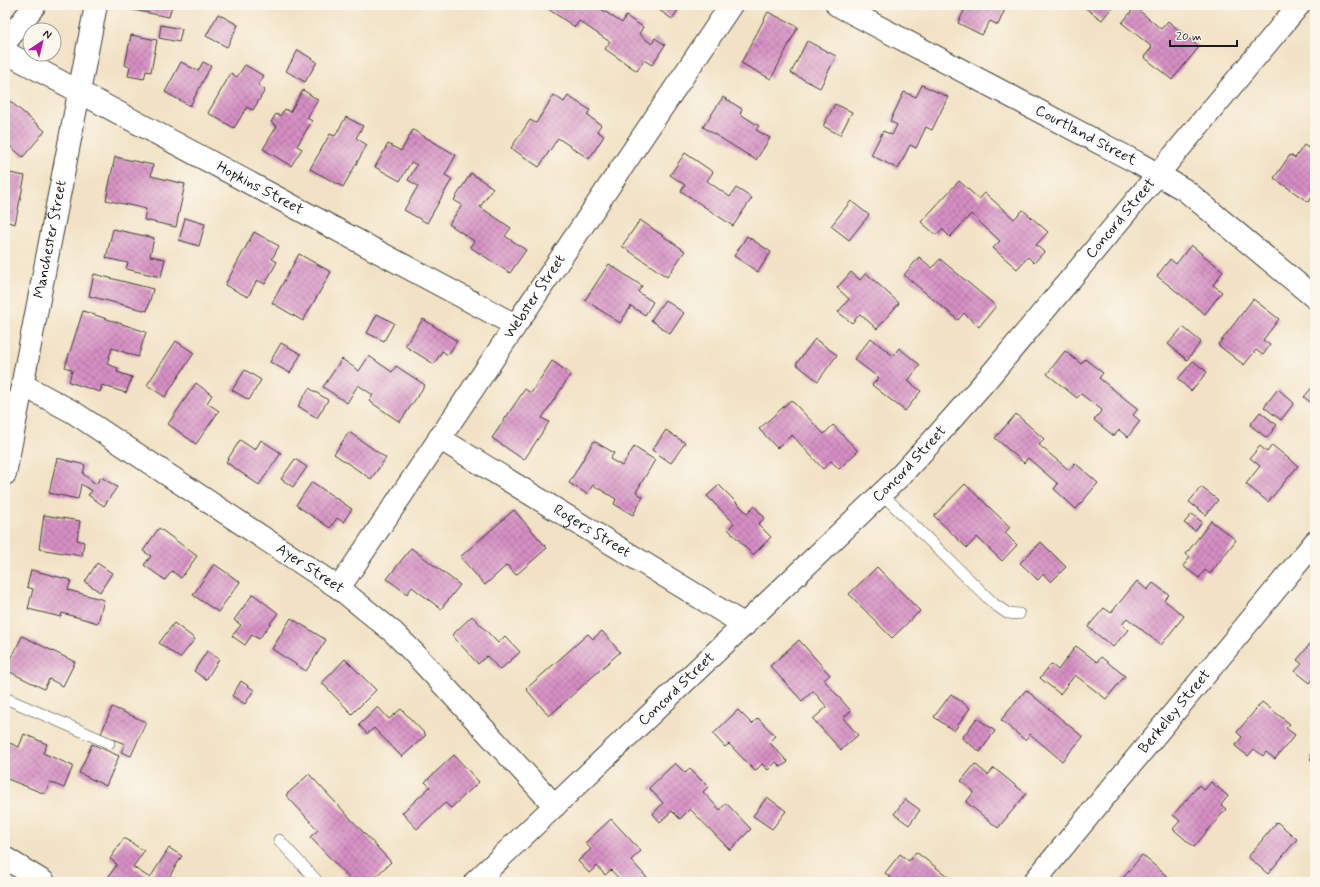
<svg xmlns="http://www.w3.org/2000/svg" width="1320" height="887" viewBox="0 0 1320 887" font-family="Mynerve,sans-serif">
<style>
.building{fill:url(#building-cross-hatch)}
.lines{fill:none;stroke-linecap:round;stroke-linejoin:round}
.service-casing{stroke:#3c3a35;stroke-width:12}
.minor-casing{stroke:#3c3a35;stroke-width:24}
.tertiary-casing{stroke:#3c3a35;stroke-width:24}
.secondary-casing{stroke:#3c3a35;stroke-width:24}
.service{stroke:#fff;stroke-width:11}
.minor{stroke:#fff;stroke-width:22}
.tertiary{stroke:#fff;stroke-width:22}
.secondary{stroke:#fff;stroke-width:22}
.labels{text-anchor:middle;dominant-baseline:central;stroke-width:4;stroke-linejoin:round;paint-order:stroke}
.street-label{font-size:15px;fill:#1c1c1c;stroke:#fbf7ec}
</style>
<defs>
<pattern id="building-cross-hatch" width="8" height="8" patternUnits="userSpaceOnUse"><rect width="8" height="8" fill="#d68fc4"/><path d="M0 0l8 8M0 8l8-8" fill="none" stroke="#ad749e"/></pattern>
</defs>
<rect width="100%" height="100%" fill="#fbf7ec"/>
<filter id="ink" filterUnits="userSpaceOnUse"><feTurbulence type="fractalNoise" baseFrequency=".025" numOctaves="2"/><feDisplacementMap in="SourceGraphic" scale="8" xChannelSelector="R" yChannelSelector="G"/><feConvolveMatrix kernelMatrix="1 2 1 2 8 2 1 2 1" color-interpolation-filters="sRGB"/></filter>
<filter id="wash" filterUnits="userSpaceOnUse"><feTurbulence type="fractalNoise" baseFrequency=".012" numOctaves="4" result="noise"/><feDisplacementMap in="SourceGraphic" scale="16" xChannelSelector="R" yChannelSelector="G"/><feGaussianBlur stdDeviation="0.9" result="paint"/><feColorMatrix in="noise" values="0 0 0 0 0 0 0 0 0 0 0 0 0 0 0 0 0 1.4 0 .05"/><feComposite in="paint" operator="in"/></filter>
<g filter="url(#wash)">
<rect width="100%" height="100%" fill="#f2e2c5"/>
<g id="blocks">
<path class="building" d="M123,5H172L169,17L123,8Z
M547,5H595L622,23L626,16L643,27L639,34L652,44L655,38L665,45L652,65L644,60L637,71L605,49L610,42L579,21L575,27L545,7Z
M652,5H681L672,19Z
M967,5H1007L998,25L990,21L982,35L958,23Z
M1081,5H1114L1102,20Z
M1135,7L1161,29L1168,21L1199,47L1172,80L1144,57L1152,47L1122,23Z
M768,12L798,27L771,79L741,63Z
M218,14L238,25L227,47L206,36Z
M161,25L182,29L179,42L159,38Z
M131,35L157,40L151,72L146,71L144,79L128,76L130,67L125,65Z
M807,41L836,56L820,88L791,73Z
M298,50L317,62L305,82L286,71Z
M181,62L198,71L203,62L211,66L190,106L165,92Z
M245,65L264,76L258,85L265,90L253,110L247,107L234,128L208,113L231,73L237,77Z
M922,85L948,97L932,130L926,127L916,148L910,145L898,169L871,155L883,131L892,135L897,125L890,121L904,92L916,97Z
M303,90L318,100L307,118L312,121L297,146L302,149L291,166L263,149L277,126L271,122L276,114L280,116L285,109L290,112Z
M554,95L564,102L568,96L590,110L587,115L601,125L597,131L604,136L589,159L558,138L539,167L511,148L530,120L536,123Z
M5,97L45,131L23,157L5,142Z
M723,97L742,109L740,114L759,126L756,130L770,138L756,160L703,127Z
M835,104L852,112L840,135L823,126Z
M346,117L363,126L356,138L367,145L343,187L310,169L330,134L335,136Z
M413,130L456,155L445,175L452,179L427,223L404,210L418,186L408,180L417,165L411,162L400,181L375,167L388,144L401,151Z
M1304,145L1315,153V197L1313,196L1308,202L1274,178L1290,155L1295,158Z
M685,153L713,172L707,181L730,197L736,188L752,198L733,226L681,191L685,185L670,175Z
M115,157L153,165L151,176L185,184L176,227L144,220L146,209L106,200Z
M5,172L25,176L15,224L5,221Z
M471,173L493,188L480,207L511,228L505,236L526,250L510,273L470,247L474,241L449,224L462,205L454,200Z
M959,181L979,199L985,193L1014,219L1023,210L1048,232L1036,245L1044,252L1034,263L1028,257L1017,269L993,248L1000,241L971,214L950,237L942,229L936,235L921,222Z
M851,201L869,215L849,240L831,226Z
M185,218L205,224L199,246L179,240Z
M640,220L685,251L667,277L622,246Z
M113,229L154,238L150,256L165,259L161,277L126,269L128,263L106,258Z
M254,232L279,246L272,259L277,262L265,284L257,280L248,297L225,285Z
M747,236L771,252L758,272L734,256Z
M1191,245L1223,271L1213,285L1222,292L1205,314L1157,276L1170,259L1176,264Z
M299,254L331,272L303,321L272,303Z
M919,257L932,268L940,259L996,306L979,327L964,313L958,320L904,275Z
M609,264L642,286L638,292L653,302L645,315L631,306L620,323L585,300Z
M851,272L860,280L866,273L899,303L877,329L860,314L852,323L838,312L849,299L837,288Z
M94,274L153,289L147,311L89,296Z
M1253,299L1279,319L1263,340L1270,345L1263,355L1256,350L1244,365L1218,345Z
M665,300L684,313L670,334L651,320Z
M83,311L146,332L138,357L112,348L107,364L118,368L117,372L132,377L126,393L102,385L100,392L69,382L72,370L65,367Z
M377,314L394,323L384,341L367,333Z
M423,319L457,341L448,355L442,351L434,364L405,346Z
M1183,327L1201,342L1187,360L1168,344Z
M871,338L893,356L899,348L920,365L908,381L921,391L905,411L872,385L879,378L854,359Z
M815,339L837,355L818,381L796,364Z
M176,341L194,353L165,397L147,385Z
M281,343L301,354L290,373L270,362Z
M1065,351L1081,364L1085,359L1103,373L1099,378L1138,409L1133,415L1140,421L1128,437L1119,430L1114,436L1094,420L1102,410L1081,394L1077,398L1047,374Z
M369,356L392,372L396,366L425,385L400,422L369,401L373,395L358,385L347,403L323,387L342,359L359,371Z
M552,361L571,374L542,418L549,422L524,460L492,438L525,389L531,393Z
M1193,361L1207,372L1191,391L1178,379Z
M245,370L261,380L249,400L232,390Z
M196,383L212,395L207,403L219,411L196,444L168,424Z
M1315,384V406L1304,397Z
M309,388L328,400L317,418L298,406Z
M1278,389L1294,403L1281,420L1264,407Z
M791,400L824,434L833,425L858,451L839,469L831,461L823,469L792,435L777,448L759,429Z
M1260,412L1277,425L1267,438L1250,425Z
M1016,414L1044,439L1039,445L1069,470L1075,463L1098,483L1076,509L1054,489L1058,484L1028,458L1024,463L995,438Z
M666,430L685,443L671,463L652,450Z
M349,432L386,458L371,479L334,454Z
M240,440L255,450L261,440L281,453L259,485L226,462Z
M594,441L614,453L610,459L622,466L634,447L655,460L636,492L643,497L633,515L614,504L616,499L593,485L587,494L569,483Z
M1272,445L1298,466L1268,502L1246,484L1260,466L1250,458L1260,446L1267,452Z
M57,458L85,465L83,474L96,484L101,477L117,487L104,506L88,495L92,491L81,484L78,499L49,493Z
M295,459L307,467L293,487L281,479Z
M312,482L352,509L343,522L337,518L330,528L296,505Z
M965,484L1010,527L1005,533L1017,545L1002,561L977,537L967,548L934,516Z
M719,485L747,513L754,506L765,518L758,524L771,537L753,555L728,529L734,523L707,496Z
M1201,487L1218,500L1206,515L1189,502Z
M514,510L547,548L516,575L507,565L485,585L460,557Z
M1192,514L1202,522L1195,531L1184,523Z
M44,515L80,521L77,540L84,542L82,556L39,549Z
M1211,521L1236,540L1210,574L1205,570L1199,578L1183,566L1190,557L1186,554Z
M159,528L197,556L181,578L172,571L165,580L144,565L151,556L143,551Z
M1041,542L1066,567L1051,582L1043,574L1038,580L1020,563Z
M411,548L460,585L441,609L412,587L407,594L387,579Z
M97,563L112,573L100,592L85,582Z
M214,564L240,582L218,612L193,595Z
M877,567L920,611L892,638L849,594Z
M31,570L71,580L68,590L104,600L98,623L62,613L61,617L28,609L33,589L27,587Z
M1137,581L1147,590L1153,583L1169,595L1164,600L1184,616L1161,645L1127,618L1122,625L1128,630L1113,647L1088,627L1104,608L1111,613Z
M253,594L278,613L259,639L252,635L245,645L232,636L241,625L234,620Z
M472,616L498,643L505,636L520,652L500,670L487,656L478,664L452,635Z
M291,618L326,640L306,671L272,649Z
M174,623L195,639L180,658L159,643Z
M602,631L620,652L549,716L526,689L588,634L593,639Z
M22,636L75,662L63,686L49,679L44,689L6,670Z
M1315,638V676L1310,683L1295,671L1302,664L1297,660Z
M799,640L830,675L824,680L851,711L843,718L858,735L841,750L813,719L827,707L813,691L802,701L770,666Z
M1076,646L1097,662L1101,657L1125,676L1106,699L1075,675L1060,694L1040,678L1051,664L1058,670Z
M207,651L219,659L206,680L194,671Z
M345,659L376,690L352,714L322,683Z
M241,681L254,690L245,704L232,696Z
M1026,690L1083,737L1062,761L1030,734L1025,740L1001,720Z
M951,694L970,708L954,731L934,717Z
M1262,702L1290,724L1286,728L1295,735L1275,759L1266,752L1263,756L1254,749L1248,756L1235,746L1242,737L1237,732Z
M112,707L146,722L131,756L121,752L125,744L101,734Z
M378,707L389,719L401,709L426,735L402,757L374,728L367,734L359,725Z
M738,710L752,724L758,718L775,736L769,742L788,762L781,767L776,762L768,770L762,764L755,771L729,744L725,747L713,734Z
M977,718L995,731L980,752L962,738Z
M24,734L47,744L43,753L73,766L64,788L50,782L45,794L5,778V741L19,747Z
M92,744L119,756L106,786L79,773Z
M1315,753V763L1310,759Z
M454,755L479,782L451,808L445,803L417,829L402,813L430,787L425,782Z
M675,763L685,773L690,769L708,787L703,792L720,810L726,803L751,829L730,850L690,809L680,819L672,811L660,822L653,814L663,803L649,788Z
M975,764L988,775L994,768L1026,794L998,828L966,802L974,792L961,781Z
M309,774L391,862L370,882H353L310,837L318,830L286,795Z
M1211,782L1228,796L1221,805L1226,809L1194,847L1173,829L1180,821L1173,815L1199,785L1204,790Z
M767,797L786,811L772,829L753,816Z
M905,799L920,810L909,825L894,814Z
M611,819L641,851L631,860L650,881L648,882H622L611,870L605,875L597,866L589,873L578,861L591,849L585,843Z
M1277,822L1297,839L1268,874L1248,857Z
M124,838L144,851L133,867L150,878L169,848L182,856L166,882H105L117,864L110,859Z
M916,852L955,882H892L893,880L885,873L900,854L909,861Z
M1142,855L1174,882H1120Z"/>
</g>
</g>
<g filter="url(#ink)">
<use href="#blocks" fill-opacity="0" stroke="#3c3a35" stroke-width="1"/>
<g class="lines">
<defs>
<path id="service" d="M882,494L994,604L1007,613L1019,614
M5,698L109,743
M279,840L318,882"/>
<g id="minor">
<path id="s1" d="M837,5L1136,162L1185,190L1315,298"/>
<path d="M5,43L35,5"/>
<path id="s2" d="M5,52L515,325"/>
<path id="s3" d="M23,385L73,412L339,588L393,632L413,652L555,806"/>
<path id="s4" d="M439,438L745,625"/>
<path id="s5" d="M339,588L731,5"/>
<path d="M5,858L44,882"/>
<path id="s6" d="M1034,882L1315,542"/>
</g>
<g id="tertiary">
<path id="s7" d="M5,474L96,5"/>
</g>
<g id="secondary">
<path id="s8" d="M475,882L900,476L936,437L988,378L1299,5"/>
</g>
</defs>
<use href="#service" class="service-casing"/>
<use href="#minor" class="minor-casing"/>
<use href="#tertiary" class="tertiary-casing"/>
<use href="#secondary" class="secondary-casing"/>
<use href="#service" class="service"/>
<use href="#minor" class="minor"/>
<use href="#tertiary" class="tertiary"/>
<use href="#secondary" class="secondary"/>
</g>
</g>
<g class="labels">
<g class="street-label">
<text stroke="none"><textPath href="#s1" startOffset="281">Courtland Street</textPath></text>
<text stroke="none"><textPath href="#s2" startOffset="289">Hopkins Street</textPath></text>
<text stroke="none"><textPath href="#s8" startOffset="927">Concord Street</textPath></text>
<text stroke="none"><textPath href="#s7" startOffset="239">Manchester Street</textPath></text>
<text stroke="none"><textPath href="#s5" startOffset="351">Webster Street</textPath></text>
<text stroke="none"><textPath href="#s8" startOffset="603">Concord Street</textPath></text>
<text stroke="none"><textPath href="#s4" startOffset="179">Rogers Street</textPath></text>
<text stroke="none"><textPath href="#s3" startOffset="341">Ayer Street</textPath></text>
<text stroke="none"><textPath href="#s8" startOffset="279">Concord Street</textPath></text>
<text stroke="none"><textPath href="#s6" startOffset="221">Berkeley Street</textPath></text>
</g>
</g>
<rect width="1320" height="887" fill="none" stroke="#fbf7ec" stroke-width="20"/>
<g transform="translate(42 42) rotate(35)"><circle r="19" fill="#fbf7ec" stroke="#a29f99"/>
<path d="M0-3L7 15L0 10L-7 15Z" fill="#b5179e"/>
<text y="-6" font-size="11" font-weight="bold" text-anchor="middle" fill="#1c1c1c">N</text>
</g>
<path d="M1170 40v6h67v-6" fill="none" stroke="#1c1c1c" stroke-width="2"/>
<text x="1176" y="40" font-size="12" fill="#1c1c1c" stroke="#fbf7ec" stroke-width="3" paint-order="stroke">20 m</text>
</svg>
